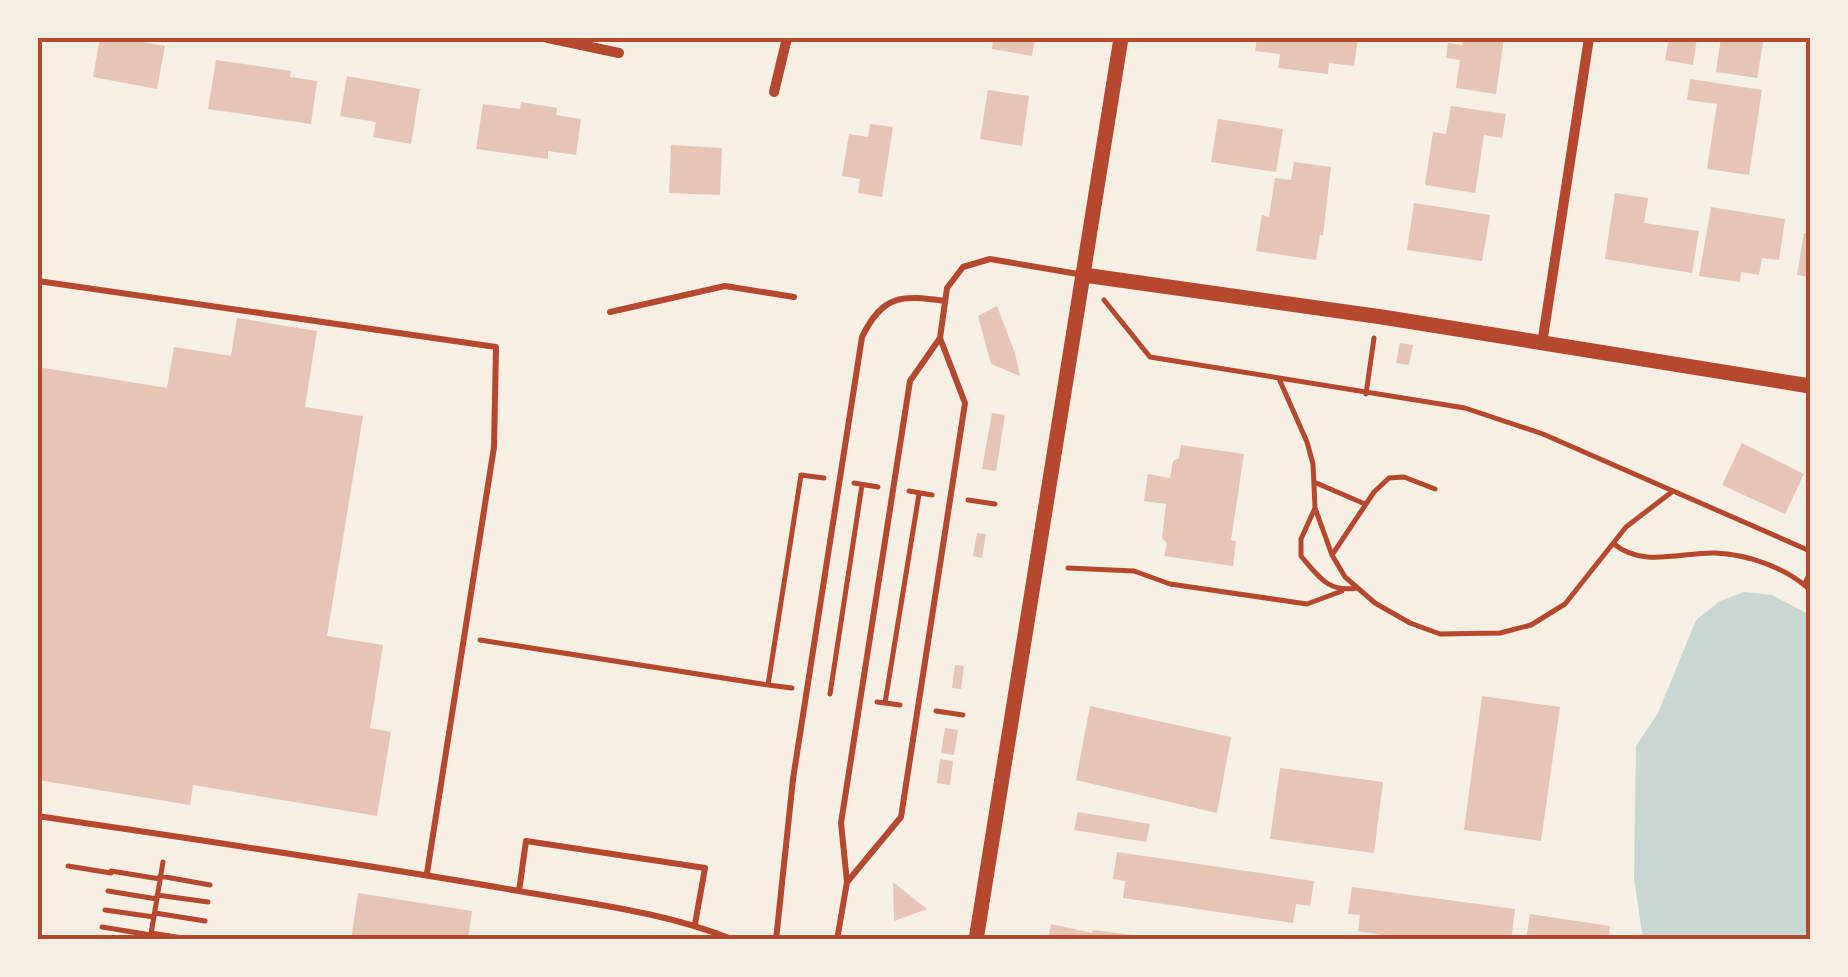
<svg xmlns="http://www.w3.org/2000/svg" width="1848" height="977" viewBox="0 0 1848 977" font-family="Lato,sans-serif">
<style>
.water{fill:#c9d6d2}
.building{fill:#e6c5b7}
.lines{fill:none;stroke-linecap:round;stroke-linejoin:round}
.path{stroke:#b5482f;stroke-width:5}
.service{stroke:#b5482f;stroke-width:6}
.minor{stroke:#b5482f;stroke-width:10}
.tertiary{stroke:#b5482f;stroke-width:15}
.neatline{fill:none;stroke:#b5482f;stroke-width:4}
</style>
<rect width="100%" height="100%" fill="#f6efe4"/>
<path class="water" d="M1744,592L1772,595L1810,615V939H1643L1634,879L1636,746L1658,713L1696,620L1720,601Z"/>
<path class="building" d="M100,38H121L165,46L157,89L93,77Z
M993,38H1035L1032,56L992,49Z
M1257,38H1358L1354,66L1329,63L1328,74L1278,68L1280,54L1255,51Z
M1464,38H1504L1496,94L1456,88L1460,60L1446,58L1448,43L1462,45Z
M1669,38H1697L1693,65L1665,60Z
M1721,38H1764L1757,78L1716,72Z
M216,60L291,71L290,77L317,81L311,124L208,109Z
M347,76L420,89L411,144L373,137L376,122L340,116Z
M1690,79L1762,90L1749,175L1707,169L1717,104L1687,100Z
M988,90L1029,96L1022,146L980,139Z
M521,102L557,108L556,115L581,119L576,155L548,151V159L476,149L483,104L520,109Z
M1451,106L1506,114L1502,138L1484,135L1475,193L1425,185L1433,132L1446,134Z
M1218,119L1283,129L1276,172L1211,162Z
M870,124L893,127L882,197L858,193L860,179L842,176L849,134L868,137Z
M671,145L722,148L720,195L669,193Z
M1294,162L1331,167L1323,235H1320L1316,260L1256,251L1262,215L1269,217L1275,178L1291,180Z
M1615,193L1648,198L1644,223L1699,231L1692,273L1605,259Z
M1414,203L1490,215L1482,261L1407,250Z
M1711,207L1785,219L1779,260L1762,258L1759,275L1741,272L1740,282L1699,276Z
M1804,233L1810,234V277L1797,275Z
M997,306L1015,353L1020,376L991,364L978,316Z
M237,318L317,331L305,407L363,416L327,636L383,645L370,728L391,732L377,816L193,785L190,805L38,780V367L167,388L174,347L231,356Z
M1400,343L1413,345L1409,365L1396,363Z
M992,413L1005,415L996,471L982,469Z
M1742,443L1804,474L1785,514L1722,485Z
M1181,445L1244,454L1231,540L1236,541L1233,566L1164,556L1167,543L1162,538L1166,504L1144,501L1148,474L1170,478L1173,461L1179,458Z
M977,533L986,534L982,558L973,556Z
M955,665L964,666L961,689L952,688Z
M1482,696L1560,707L1541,841L1464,830Z
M1090,706L1231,737L1217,813L1076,780Z
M945,728L958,730L954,755L941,753Z
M940,759L953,761L950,785L937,783Z
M1280,768L1383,782L1374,853L1270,839Z
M1078,812L1150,824L1146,842L1074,830Z
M1117,852L1314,881L1310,906L1296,904L1293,923L1123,898L1125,881L1113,879Z
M893,882L918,902L927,909L894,921Z
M1352,887L1515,909L1511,940H1415L1358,931L1360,915L1348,914Z
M358,893L472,911L468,940H351Z
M1530,914L1610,926L1608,940H1526Z
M1051,924L1092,933L1093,930L1133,935V940H1048Z"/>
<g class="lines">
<path class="path" d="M1104,300L1150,357L1465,408L1543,434L1810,551
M1280,381L1307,442L1313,464L1315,508L1332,555L1345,577L1375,603L1410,623L1440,634L1500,633L1531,625L1565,604L1626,527L1673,491
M1366,394L1374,338
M1314,482L1365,504
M854,483L878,487
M909,491L932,495
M968,500L995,504
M1315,508L1301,539V556C1318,576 1328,593 1357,588
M1614,544C1643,568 1682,552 1715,553C1747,554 1787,568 1810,590
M1332,555L1374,492L1389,478L1404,477L1435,489
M1068,568L1134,571L1170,584L1307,604L1342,591
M1805,584L1810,572
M480,640L768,685
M792,688L768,685L801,475L824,478
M830,694L862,485
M877,702L900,705
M885,703L919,494
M936,711L963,715
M68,866L111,873
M111,871L160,879
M160,876L210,885
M108,891L157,899
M157,895L208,902
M105,910L154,917
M155,913L205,921
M102,927L151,935
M151,933L195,940
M150,940L163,862"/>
<path class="service" d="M38,281L496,347L494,447L427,873
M610,312L725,286L794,297
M38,816C198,840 359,863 519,891C592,904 665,912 734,940
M848,881L901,817L965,403L940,338
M519,891L526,841L705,868L695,924
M776,940L793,779L862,337C883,294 902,295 945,301
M837,940L847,882L841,823L910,381L940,338L947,288L963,267L990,259L1084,275"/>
<path class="minor" d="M548,38L619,53
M774,92L787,38
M1542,344L1589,38"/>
<path class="tertiary" d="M1084,275L1382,317L1810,386
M976,940L1121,38"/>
</g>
<rect width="1848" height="977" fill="none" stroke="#f6efe4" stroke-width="80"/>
<rect x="40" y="40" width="1768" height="897" class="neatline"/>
</svg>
